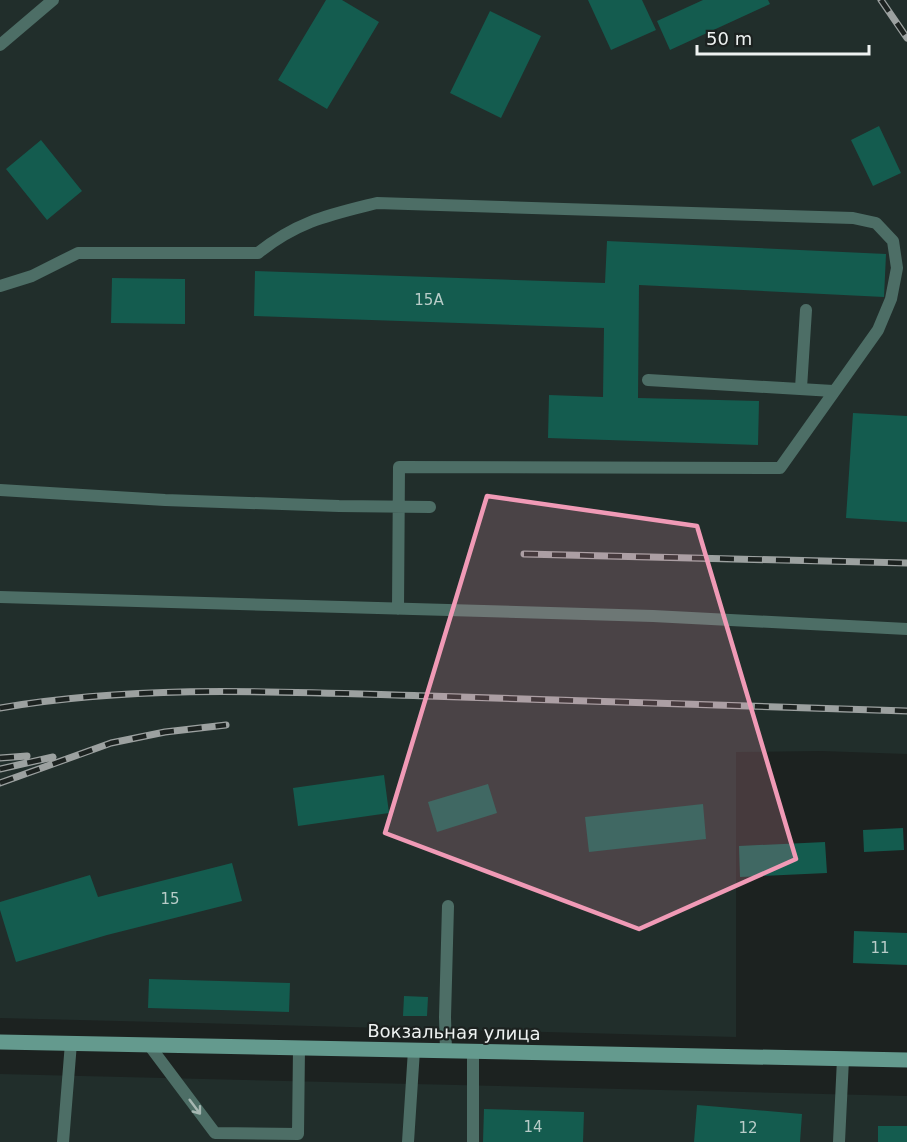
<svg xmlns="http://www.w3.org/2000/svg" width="907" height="1142" viewBox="0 0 907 1142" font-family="'DejaVu Sans',sans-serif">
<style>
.built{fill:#212e2b}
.building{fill:#145c4f}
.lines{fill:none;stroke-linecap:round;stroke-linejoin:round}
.lane{stroke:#4d6e66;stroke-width:12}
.secondary{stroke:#649a8e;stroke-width:15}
.rail-casing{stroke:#9ca1a0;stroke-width:7}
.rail{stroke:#1c2220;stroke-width:4.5;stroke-dasharray:14;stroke-linecap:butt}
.oneway{stroke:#a6b7b2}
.marked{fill:#f09ab6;fill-opacity:0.2;stroke:#f09ab6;stroke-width:4.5;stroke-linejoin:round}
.labels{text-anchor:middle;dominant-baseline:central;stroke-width:4.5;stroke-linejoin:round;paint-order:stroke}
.number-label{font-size:15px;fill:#b8ccc8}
.street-label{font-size:18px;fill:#eef2f1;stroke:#1c2220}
</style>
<rect width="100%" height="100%" fill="#1c2220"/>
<path class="built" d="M0,0H907V754L821,751L736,752V1037L0,1018Z
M0,1074L907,1096V1142H0Z"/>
<path class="building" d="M326,0H342L379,22L327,109L278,80Z
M588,0H642L656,30L611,50Z
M703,0H768L770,4L670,50L657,21Z
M490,11L541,36L501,118L450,93Z
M879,126L901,173L873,186L851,140Z
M41,140L82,191L47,220L6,169Z
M607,241L886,254L884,297L639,285L638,398L759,401L758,445L548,438L549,395L603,397L604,328L254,316L255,271L605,283Z
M112,278L185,279V324L111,323Z
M853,413L907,416V522L846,518Z
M384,775L389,813L298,826L293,788Z
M488,784L497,813L437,832L428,802Z
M703,804L706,839L589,852L585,817Z
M903,828L904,850L864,852L863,830Z
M825,842L827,873L740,877L739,846Z
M232,863L242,901L107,935L16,962L0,910V902L90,875L98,897Z
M854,931L907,933V965L853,963Z
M149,979L290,983L289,1012L148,1008Z
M404,996L428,997L427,1016H403Z
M697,1105L802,1114L800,1142H694Z
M484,1109L584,1112L583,1142H483Z
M878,1126H907V1142H878Z"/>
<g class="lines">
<path class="lane" d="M0,45L53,0
M0,286L32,276L78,253H258C298,221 329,215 377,203L853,218L876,223L893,241L897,268L891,299L878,330L780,468L399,467L398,609
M648,380L833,391
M801,388L806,310
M0,490L165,500L339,506L430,507
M0,597L653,616L907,629
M149,1045L215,1133L298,1134L299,1048
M446,1051L445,1017L448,906
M63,1142L71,1043
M408,1142L414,1050
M473,1142V1051
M839,1142L843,1059"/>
<path class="secondary" d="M0,1042L907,1060"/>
<defs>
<path id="rail" d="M881,0L907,38
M524,554L907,563
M0,708C141,684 285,692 428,696C588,701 747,706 907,711
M0,758L27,756
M0,769L53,757
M0,783L111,743L165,732L226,725"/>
</defs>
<use href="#rail" class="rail-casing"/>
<use href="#rail" class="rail"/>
</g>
<defs><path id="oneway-shaft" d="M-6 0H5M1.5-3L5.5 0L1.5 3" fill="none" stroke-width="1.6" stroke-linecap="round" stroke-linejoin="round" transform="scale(1.5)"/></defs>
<use class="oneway" href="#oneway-shaft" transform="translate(195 1107) rotate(53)"/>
<path class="marked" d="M487,496L697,526L796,859L639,929L385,833Z"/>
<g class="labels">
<g class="number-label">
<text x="429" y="300">15А</text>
<text x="170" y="899">15</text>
<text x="880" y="948">11</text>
<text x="533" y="1127">14</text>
<text x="748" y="1128">12</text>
</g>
<g class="street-label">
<text transform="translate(454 1032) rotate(1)">Вокзальная улица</text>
</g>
</g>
<path d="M697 45v9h172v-9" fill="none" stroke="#eef2f1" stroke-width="3"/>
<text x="706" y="45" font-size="18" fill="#eef2f1" stroke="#1c2220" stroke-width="4.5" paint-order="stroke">50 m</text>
</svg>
